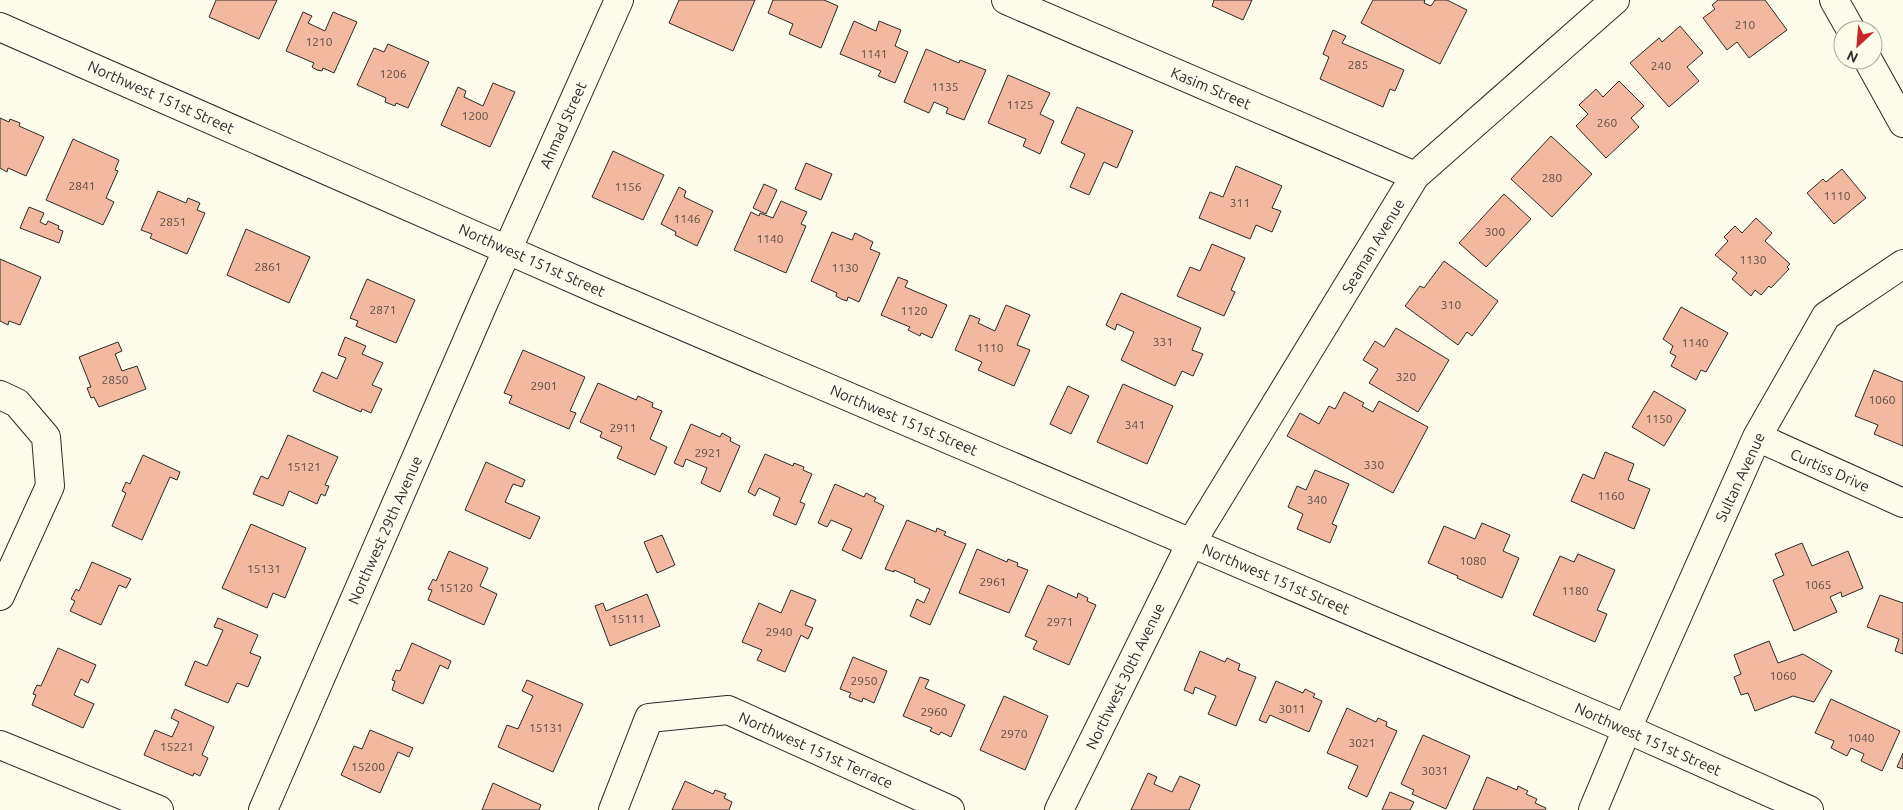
<svg xmlns="http://www.w3.org/2000/svg" width="1903" height="810" viewBox="0 0 1903 810" font-family="Ubuntu,sans-serif">
<style>
.building{fill:#f2b8a0;stroke:#2b2b2b}
.lines{fill:none;stroke-linecap:round;stroke-linejoin:round}
.minor-casing{stroke:#2b2b2b;stroke-width:30}
.minor{stroke:#fdfbea;stroke-width:28}
.labels{text-anchor:middle;dominant-baseline:central;stroke-width:4;stroke-linejoin:round;paint-order:stroke}
.number-label{font-size:12px;fill:#5d4e48}
.street-label{font-size:15px;fill:#2b2b2b;stroke:#fdfbea}
</style>
<rect width="100%" height="100%" fill="#fdfbea"/>
<path class="building" d="M216,0H277L259,39L209,17Z
M679,0H755L733,51L669,23Z
M773,0H824L838,6L821,48L789,34L793,24L768,13Z
M1214,0H1252L1243,20L1212,6Z
M1373,0H1425L1424,3L1431,6L1435,0H1447L1467,10L1440,64L1361,23Z
M1718,0H1765L1787,30L1749,58L1737,42L1727,50L1703,18L1715,9L1712,5Z
M303,12L312,16L308,23L325,31L333,12L357,22L334,73L323,68L322,71L317,70L312,67L314,63L286,51Z
M854,21L876,31L879,21L901,30L895,46L908,52L895,83L878,76L881,71L840,54Z
M1680,26L1703,53L1687,67L1699,81L1669,107L1630,63L1659,38L1662,42Z
M1333,30L1346,36L1342,43L1404,70L1395,91L1390,89L1383,107L1320,79L1329,57L1323,54Z
M388,44L429,62L408,108L396,103L395,106L385,102L386,98L357,85L374,48L384,52Z
M926,49L959,63L960,60L986,70L964,120L946,113L948,108L934,102L929,113L904,102Z
M1008,75L1050,93L1040,114L1054,121L1040,154L1023,146L1026,139L988,123Z
M1619,81L1644,106L1631,118L1639,127L1606,158L1576,126L1588,114L1579,105L1596,89L1603,97Z
M493,83L515,92L490,147L441,125L458,87L466,91L464,97L483,106Z
M1077,107L1133,131L1117,168L1104,162L1089,195L1070,187L1085,154L1061,143Z
M0,118L9,122L10,119L20,123L19,126L44,137L26,176L8,168L7,172L0,168Z
M1551,136L1592,174L1552,217L1511,179Z
M73,139L119,160L115,170L118,171L106,198L114,202L103,225L46,200Z
M613,151L664,175L643,220L592,197Z
M806,163L832,174L821,200L795,189Z
M1236,166L1282,186L1272,208L1281,211L1272,232L1256,225L1250,239L1199,218L1210,192L1223,197Z
M1842,169L1866,198L1834,224L1807,193L1823,179L1826,182Z
M764,184L777,190L766,214L753,208Z
M679,187L686,191L684,197L713,211L697,246L675,235L676,232L661,224Z
M158,191L186,203L188,198L200,203L197,210L205,213L187,254L150,238L152,234L141,230Z
M1504,194L1531,219L1486,267L1459,243Z
M781,201L807,212L801,224L806,226L786,273L734,250L751,212L759,216L760,213L773,218Z
M29,207L44,213L40,222L46,225L48,221L59,226L58,229L63,231L59,243L20,228Z
M1756,218L1772,233L1765,241L1790,264L1787,267L1789,269L1771,288L1769,286L1761,295L1755,290L1751,296L1732,279L1737,273L1715,255L1728,241L1724,237L1735,226L1742,233Z
M246,229L310,257L289,303L227,275Z
M832,232L852,240L855,233L873,242L870,249L880,253L859,302L848,297L847,301L841,299L836,296L837,293L811,281Z
M1212,244L1245,258L1231,290L1235,292L1224,316L1177,296L1190,267L1200,271Z
M0,259L41,277L20,325L9,321L8,325L0,321Z
M1444,261L1498,301L1472,336L1467,332L1458,345L1405,306L1420,286L1424,288Z
M898,277L908,281L905,287L947,305L932,338L921,333L920,336L908,330L910,327L881,315Z
M367,279L415,300L396,343L356,326L358,321L350,318Z
M1121,293L1201,328L1192,350L1203,354L1193,376L1182,371L1175,386L1121,360L1134,332L1117,324L1115,330L1106,325Z
M1006,305L1030,315L1017,345L1030,350L1014,386L978,370L982,362L955,350L970,315L980,319L978,323L995,331Z
M1681,307L1728,333L1706,372L1701,370L1696,380L1671,366L1676,356L1670,353L1673,346L1663,339Z
M1396,328L1449,360L1418,412L1369,383L1378,369L1363,360L1375,341L1384,347Z
M345,337L366,346L362,354L383,363L372,385L382,389L371,413L362,409L361,412L313,391L322,372L337,379L346,358L338,355Z
M118,342L122,351L115,354L122,371L137,366L146,389L99,407L94,397L91,398L87,388L91,387L79,357Z
M523,350L585,377L570,411L576,413L569,429L509,403L512,396L504,393Z
M1874,370L1903,382V446L1874,434L1878,425L1855,416Z
M598,383L636,400L638,396L653,403L652,407L662,411L650,439L667,447L655,475L617,458L622,447L600,437L602,432L580,422Z
M1123,384L1173,406L1147,464L1097,442Z
M1068,386L1089,396L1071,434L1050,424Z
M1654,391L1686,410L1664,446L1632,427Z
M1344,392L1364,403L1362,406L1373,412L1379,401L1428,427L1393,493L1287,436L1300,413L1319,424L1329,406L1335,409Z
M691,424L720,437L722,433L731,438L730,441L740,446L720,492L701,483L707,468L686,459L683,467L674,463Z
M288,435L338,457L325,485L329,486L325,496L321,494L317,504L289,491L283,506L253,494L261,476L268,479Z
M1605,452L1634,464L1628,480L1650,489L1634,529L1571,501L1583,474L1594,479Z
M765,454L793,466L794,463L804,467L803,470L812,474L800,502L805,504L796,525L773,515L780,498L759,488L755,496L748,492Z
M143,455L180,472L177,480L170,477L142,540L112,526L126,493L122,491L126,482L130,484Z
M486,462L525,480L522,487L513,484L505,502L540,517L530,539L465,510Z
M1315,470L1349,484L1332,524L1337,526L1330,543L1297,529L1303,514L1288,507L1297,486L1306,490Z
M835,484L864,497L866,493L876,498L874,501L884,506L861,559L842,550L852,529L831,520L827,527L818,523Z
M907,520L936,532L937,528L946,532L944,535L966,544L930,625L910,616L917,599L924,603L930,589L914,582L915,579L894,570V572L885,569Z
M1482,523L1510,535L1503,551L1519,558L1502,598L1457,578L1458,576L1428,563L1444,526L1475,539Z
M251,524L306,548L285,598L273,593L267,608L222,588Z
M662,535L675,565L657,573L644,542Z
M1802,543L1812,566L1848,551L1863,588L1842,597L1841,592L1830,597L1837,612L1794,631L1773,580L1784,575L1775,554Z
M977,549L1007,562L1008,559L1018,563L1017,566L1028,570L1009,613L959,593Z
M449,551L488,568L480,586L497,594L484,625L428,600L432,590L428,589L433,579L436,581Z
M1578,554L1615,570L1597,610L1607,614L1595,642L1533,615L1560,556L1574,562Z
M92,562L131,579L126,588L119,585L101,625L70,611L75,601L71,599L76,589L79,591Z
M1048,585L1077,598L1078,593L1088,598L1087,601L1096,605L1069,665L1033,649L1037,641L1025,636Z
M791,590L816,600L805,625L813,628L808,639L801,635L785,672L757,660L762,650L742,642L759,603L781,613Z
M647,594L660,626L610,646L595,606L603,603L606,611Z
M1880,595L1903,603V654L1895,651L1899,639L1867,627Z
M218,618L258,635L250,653L261,657L248,687L237,683L228,703L185,685L195,661L207,666L223,630L214,627Z
M1769,641L1778,663L1803,654L1832,671L1814,702L1793,696L1755,711L1748,693L1741,695L1734,677L1741,674L1734,655Z
M412,643L451,661L448,669L440,665L423,704L392,690L395,681L392,680L396,670L400,671Z
M58,648L96,665L88,683L81,679L74,695L94,704L83,728L32,705L36,695L33,694L35,689L37,685L41,686Z
M1200,651L1225,662L1227,658L1240,664L1238,670L1256,677L1236,726L1208,714L1216,696L1195,687L1193,694L1184,690Z
M853,657L887,671L874,703L863,698L862,702L849,697L851,693L840,689Z
M920,677L929,680L925,688L965,705L951,737L941,732L939,735L930,731L932,728L903,716Z
M527,680L583,704L553,772L498,747L507,725L518,729L533,696L522,691Z
M1276,681L1303,693L1305,689L1315,694L1313,697L1322,701L1309,732L1270,715L1266,723L1259,720Z
M1004,696L1048,716L1025,770L980,750Z
M1831,699L1900,731L1882,771L1861,761L1864,754L1851,748L1847,756L1831,748L1834,741L1815,733Z
M1347,708L1376,722L1378,718L1387,722L1386,726L1397,731L1367,797L1348,788L1358,766L1327,753Z
M175,709L214,727L202,755L208,758L200,776L194,773L193,776L144,755L155,730L172,737L179,722L171,718Z
M370,730L413,748L409,757L398,752L380,793L341,775L354,746L362,749Z
M1423,735L1470,756L1446,809L1412,794L1414,790L1401,784Z
M1903,753V769L1897,767Z
M1148,773L1157,777L1154,784L1172,792L1180,776L1200,785L1189,810H1131Z
M1487,777L1517,790L1518,786L1528,791L1526,794L1537,799L1535,803L1546,808L1545,810H1473Z
M685,781L713,794L715,790L726,794L724,798L732,802L729,810H672Z
M493,783L541,805L539,810H482Z
M1390,792L1414,802L1410,810H1382Z"/>
<g class="lines">
<defs>
<path id="minor" d="M1006,0L1415,176
M1834,0L1851,30
M0,27L601,291L1627,729L1809,810
M1868,60L1903,123
M0,395L17,403L46,437L50,486L0,596
M1757,437L1903,503
M0,745L159,810
M263,810L484,302L619,0
M613,810L649,718L728,710L950,810
M1059,810L1191,543L1415,176L1615,0
M1593,810L1627,729L1757,437L1826,316L1903,264"/>
</defs>
<use href="#minor" class="minor-casing"/>
<use href="#minor" class="minor"/>
</g>
<g class="labels">
<g class="number-label">
<text x="1745" y="24">210</text>
<text x="319" y="41">1210</text>
<text x="874" y="53">1141</text>
<text x="1358" y="64">285</text>
<text x="1661" y="65">240</text>
<text x="393" y="73">1206</text>
<text x="945" y="86">1135</text>
<text x="1020" y="104">1125</text>
<text x="475" y="115">1200</text>
<text x="1607" y="122">260</text>
<text x="1552" y="177">280</text>
<text x="82" y="185">2841</text>
<text x="628" y="186">1156</text>
<text x="1837" y="195">1110</text>
<text x="1240" y="202">311</text>
<text x="687" y="218">1146</text>
<text x="173" y="221">2851</text>
<text x="1495" y="231">300</text>
<text x="770" y="238">1140</text>
<text x="1753" y="259">1130</text>
<text x="268" y="266">2861</text>
<text x="845" y="267">1130</text>
<text x="1451" y="304">310</text>
<text x="383" y="309">2871</text>
<text x="914" y="310">1120</text>
<text x="1163" y="341">331</text>
<text x="1695" y="342">1140</text>
<text x="990" y="347">1110</text>
<text x="1406" y="376">320</text>
<text x="115" y="379">2850</text>
<text x="544" y="385">2901</text>
<text x="1882" y="399">1060</text>
<text x="1659" y="418">1150</text>
<text x="1135" y="424">341</text>
<text x="623" y="427">2911</text>
<text x="708" y="452">2921</text>
<text x="1374" y="464">330</text>
<text x="304" y="466">15121</text>
<text x="1611" y="495">1160</text>
<text x="1317" y="499">340</text>
<text x="1473" y="560">1080</text>
<text x="264" y="568">15131</text>
<text x="993" y="581">2961</text>
<text x="1818" y="584">1065</text>
<text x="456" y="587">15120</text>
<text x="1575" y="590">1180</text>
<text x="628" y="618">15111</text>
<text x="1060" y="621">2971</text>
<text x="779" y="631">2940</text>
<text x="1783" y="675">1060</text>
<text x="864" y="680">2950</text>
<text x="1292" y="708">3011</text>
<text x="934" y="711">2960</text>
<text x="546" y="727">15131</text>
<text x="1014" y="733">2970</text>
<text x="1861" y="737">1040</text>
<text x="1362" y="742">3021</text>
<text x="177" y="746">15221</text>
<text x="368" y="766">15200</text>
<text x="1435" y="770">3031</text>
</g>
<g class="street-label">
<text transform="translate(1211 88) rotate(23)">Kasim Street</text>
<text transform="translate(161 97) rotate(24)">Northwest 151st Street</text>
<text transform="translate(563 125) rotate(-66)">Ahmad Street</text>
<text transform="translate(1373 246) rotate(-59)">Seaman Avenue</text>
<text transform="translate(532 260) rotate(24)">Northwest 151st Street</text>
<text transform="translate(904 420) rotate(23)">Northwest 151st Street</text>
<text transform="translate(1830 470) rotate(24)">Curtiss Drive</text>
<text transform="translate(1740 477) rotate(-65)">Sultan Avenue</text>
<text transform="translate(385 530) rotate(-66)">Northwest 29th Avenue</text>
<text transform="translate(1276 579) rotate(23)">Northwest 151st Street</text>
<text transform="translate(1125 676) rotate(-64)">Northwest 30th Avenue</text>
<text transform="translate(1648 739) rotate(24)">Northwest 151st Street</text>
<text transform="translate(816 750) rotate(24)">Northwest 151st Terrace</text>
</g>
</g>
<g transform="translate(1858 45) rotate(206)"><circle r="24" fill="#fdfbea" stroke="#a9a89e"/>
<path d="M0-4L9 19L0 12L-9 19Z" fill="#c62828"/>
<text y="-8" font-size="14" font-weight="bold" text-anchor="middle" fill="#2b2b2b">N</text>
</g>
</svg>
